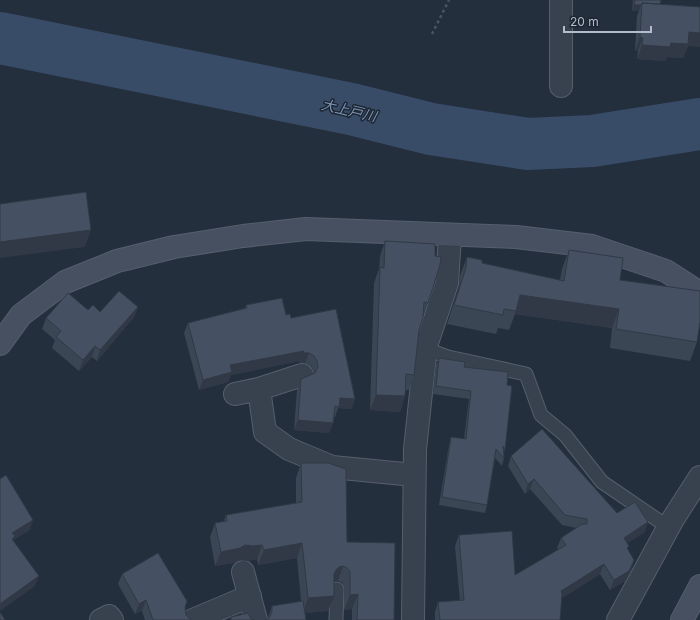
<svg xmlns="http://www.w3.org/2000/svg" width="700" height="620" viewBox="0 0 700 620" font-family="Inter,'Noto Sans JP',sans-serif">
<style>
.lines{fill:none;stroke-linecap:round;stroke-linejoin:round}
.river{stroke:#394c67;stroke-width:52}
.lane-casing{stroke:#565f6c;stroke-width:15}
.street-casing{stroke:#565f6c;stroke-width:24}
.secondary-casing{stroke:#565f6c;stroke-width:24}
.path{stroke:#44595c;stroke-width:2.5;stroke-dasharray:3 3;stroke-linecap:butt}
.lane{stroke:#38414e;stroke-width:13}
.street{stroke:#38414e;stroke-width:22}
.secondary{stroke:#465061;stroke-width:22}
.wall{fill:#3b4654}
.shaded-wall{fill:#303945}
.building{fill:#455162;stroke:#303945}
.labels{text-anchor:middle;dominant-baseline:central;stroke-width:3;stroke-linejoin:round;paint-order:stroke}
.water-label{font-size:14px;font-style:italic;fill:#7c92b1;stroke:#1d2633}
</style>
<rect width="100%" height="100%" fill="#242f3e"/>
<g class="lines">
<path class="river" d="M0,38L351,109L431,129L528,144L592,141L700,124"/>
<defs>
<path id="lane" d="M426,349L448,357L526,374L541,415L565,435L602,482L668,527
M336,620L337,589"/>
<path id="street" d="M561,0V86
M259,389L265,432L289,449L332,467L414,475
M235,394L259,389L302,375
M243,572L256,620
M101,620L109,616L112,620
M193,620L250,596
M413,620L415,449L426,346L447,283L450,235
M618,620L673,519L700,477"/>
<path id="secondary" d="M0,344L21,315L65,282L117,261L174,247L243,236L306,229L516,237L592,246L666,271L700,293
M682,620L700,586"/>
</defs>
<use href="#lane" class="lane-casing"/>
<use href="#street" class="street-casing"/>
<use href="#secondary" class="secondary-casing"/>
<path class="path" d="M432,34L449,0"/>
<use href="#lane" class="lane"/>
<use href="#street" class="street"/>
<use href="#secondary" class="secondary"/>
</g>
<path class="wall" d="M633,0H661L660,4L688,46L683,58L667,57L665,61L637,59L638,51H635L637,16L639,11H632Z
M385,241L428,303L423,316L419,330L414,375L409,390H405V396L400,412L370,410L374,283L379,269L380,256Z
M569,250L620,280L697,342L690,361L610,348L612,328L515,314L509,330L498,328L496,334L447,324L459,287L460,276L467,257L482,263L560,280L562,269Z
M246,305L286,315L291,318L352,409L338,408L335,417H334L333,423L329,433L294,430L297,390L301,379L314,374V371L311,366L305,363H300V361L231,375L228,382L199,390L184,333L188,323L245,308Z
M138,307L134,317L97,361L92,357L79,371L52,348L55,340L42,329L46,318L88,310L100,312Z
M439,358L507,385L505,449L504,453V458L502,466L495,458L487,505L485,513L439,505L449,445L451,437L464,439L469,399L433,394L436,366Z
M511,456L617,513L645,532L627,543L628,550L634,560L631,570L625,581L610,590L600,574L562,598L560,620H435V612L438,602L460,601L455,546L459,535L515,575L559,550L557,548L561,538L577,528L562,525L530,489L525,494L508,466Z
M301,463L347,542L394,620H352V609L344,610V586L342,582L338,581L334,582L328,611L305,613L268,618L272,606L301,601L297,558L258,565L257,559L248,561L240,560L234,563L215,566L210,537L215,523L224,521L226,515L296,503V478Z
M122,574L187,601L185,609L186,615L191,620H145L142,611L135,614L118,584Z"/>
<path class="shaded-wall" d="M634,5H641L639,11H632Z
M689,32L700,33V47L688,46L683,58L667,57L665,61L637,59L642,45L671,43Z
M640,37L643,38L638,51H635Z
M91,230L85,247L0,258V242Z
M520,295L619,309L612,328L515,314Z
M138,307L134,317L97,361L100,350Z
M95,346L92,357L79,371L83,360Z
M304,351L300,361L231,375L228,382L199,390L203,380L230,365Z
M303,353H309L305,363H300Z
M376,395L405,396L400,412L370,410Z
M340,398L355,399L352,409L338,408Z
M298,420L333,423L329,433L294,430Z
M534,479L530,489L525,494L528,484Z
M33,520L30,530L14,540L11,546L12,533Z
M648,522L645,532L620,548L624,538Z
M302,543L297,558L258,565L264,550Z
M245,545H262L257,559L248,561L240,560L234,563L215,566L221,552Z
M634,560L631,570L625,581L610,590L614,580Z
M604,564L600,574L558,601L561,591Z
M343,566L338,581L334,582L330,584L336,570L339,567Z
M39,576L35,586L0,611V604Z
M358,594L352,609L344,610L350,595Z
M334,596L328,611L303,613L308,598Z
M146,600L142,611L135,614L139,604Z"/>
<path class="building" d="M635,0H661L660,4L642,3L641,5H634Z
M642,3L700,7V33L689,32L688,44L671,43L670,47L642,45L643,38L640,37Z
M86,192L91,230L0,242V204Z
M385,241L435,244V256L441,257L440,265L428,303L424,302L423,317L419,330L414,375L406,374L405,396L376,395L380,267L384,268Z
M569,250L623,258L620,280L700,291V322L697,342L616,329L619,309L520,295L516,311L504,309L503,315L454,305L466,268L467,257L482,260V263L564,281Z
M119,291L138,307L100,350L95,346L83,360L56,337L61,331L46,318L68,293L88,310L93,305L100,312Z
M282,298L286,315L290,314L291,318L336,309L355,399L340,398L339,407L335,406L333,423L298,420L301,379L315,373L318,367L317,361L314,356L309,353H303L304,351L230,365L232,372L203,380L188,323L247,308L246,305Z
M439,358L465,362L464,367L508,372L507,385L512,386L505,449L503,446L504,458L496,449L487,505L442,497L451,437L466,439L471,391L436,386Z
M542,429L617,513L635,502L648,522L624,538L629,546L627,548L634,560L629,571L614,580L604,564L561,591L562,594L560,620H440L438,602L464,600L459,535L512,531L515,575L566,545L561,538L582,524H587V519L565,515L534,479L528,484L511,456Z
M301,463H328L346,469L347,542L395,543L394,620H357L358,594L350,595V571L347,568L343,566L339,567L336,570L334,574V596L308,598L302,543L264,550L262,545L253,546L245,545L240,548L221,552L215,523L227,521L226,515L302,502Z
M6,475L33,520L12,533L15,536L12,539L39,576L0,604V479Z
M158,553L187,601L185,607L186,615L191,620H153L146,600L139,604L122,574Z
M303,601L306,620H265L269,618L272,612V606Z
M0,612L5,620H0Z
M248,613L251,619L254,620H231V617Z"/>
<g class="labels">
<g class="water-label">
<text transform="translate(349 110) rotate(13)">大上戸川</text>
</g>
</g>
<path d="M564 26v6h87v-6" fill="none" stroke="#b4bcc9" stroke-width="2"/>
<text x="570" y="26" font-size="12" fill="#b4bcc9" stroke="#1d2633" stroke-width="3" paint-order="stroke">20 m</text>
</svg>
